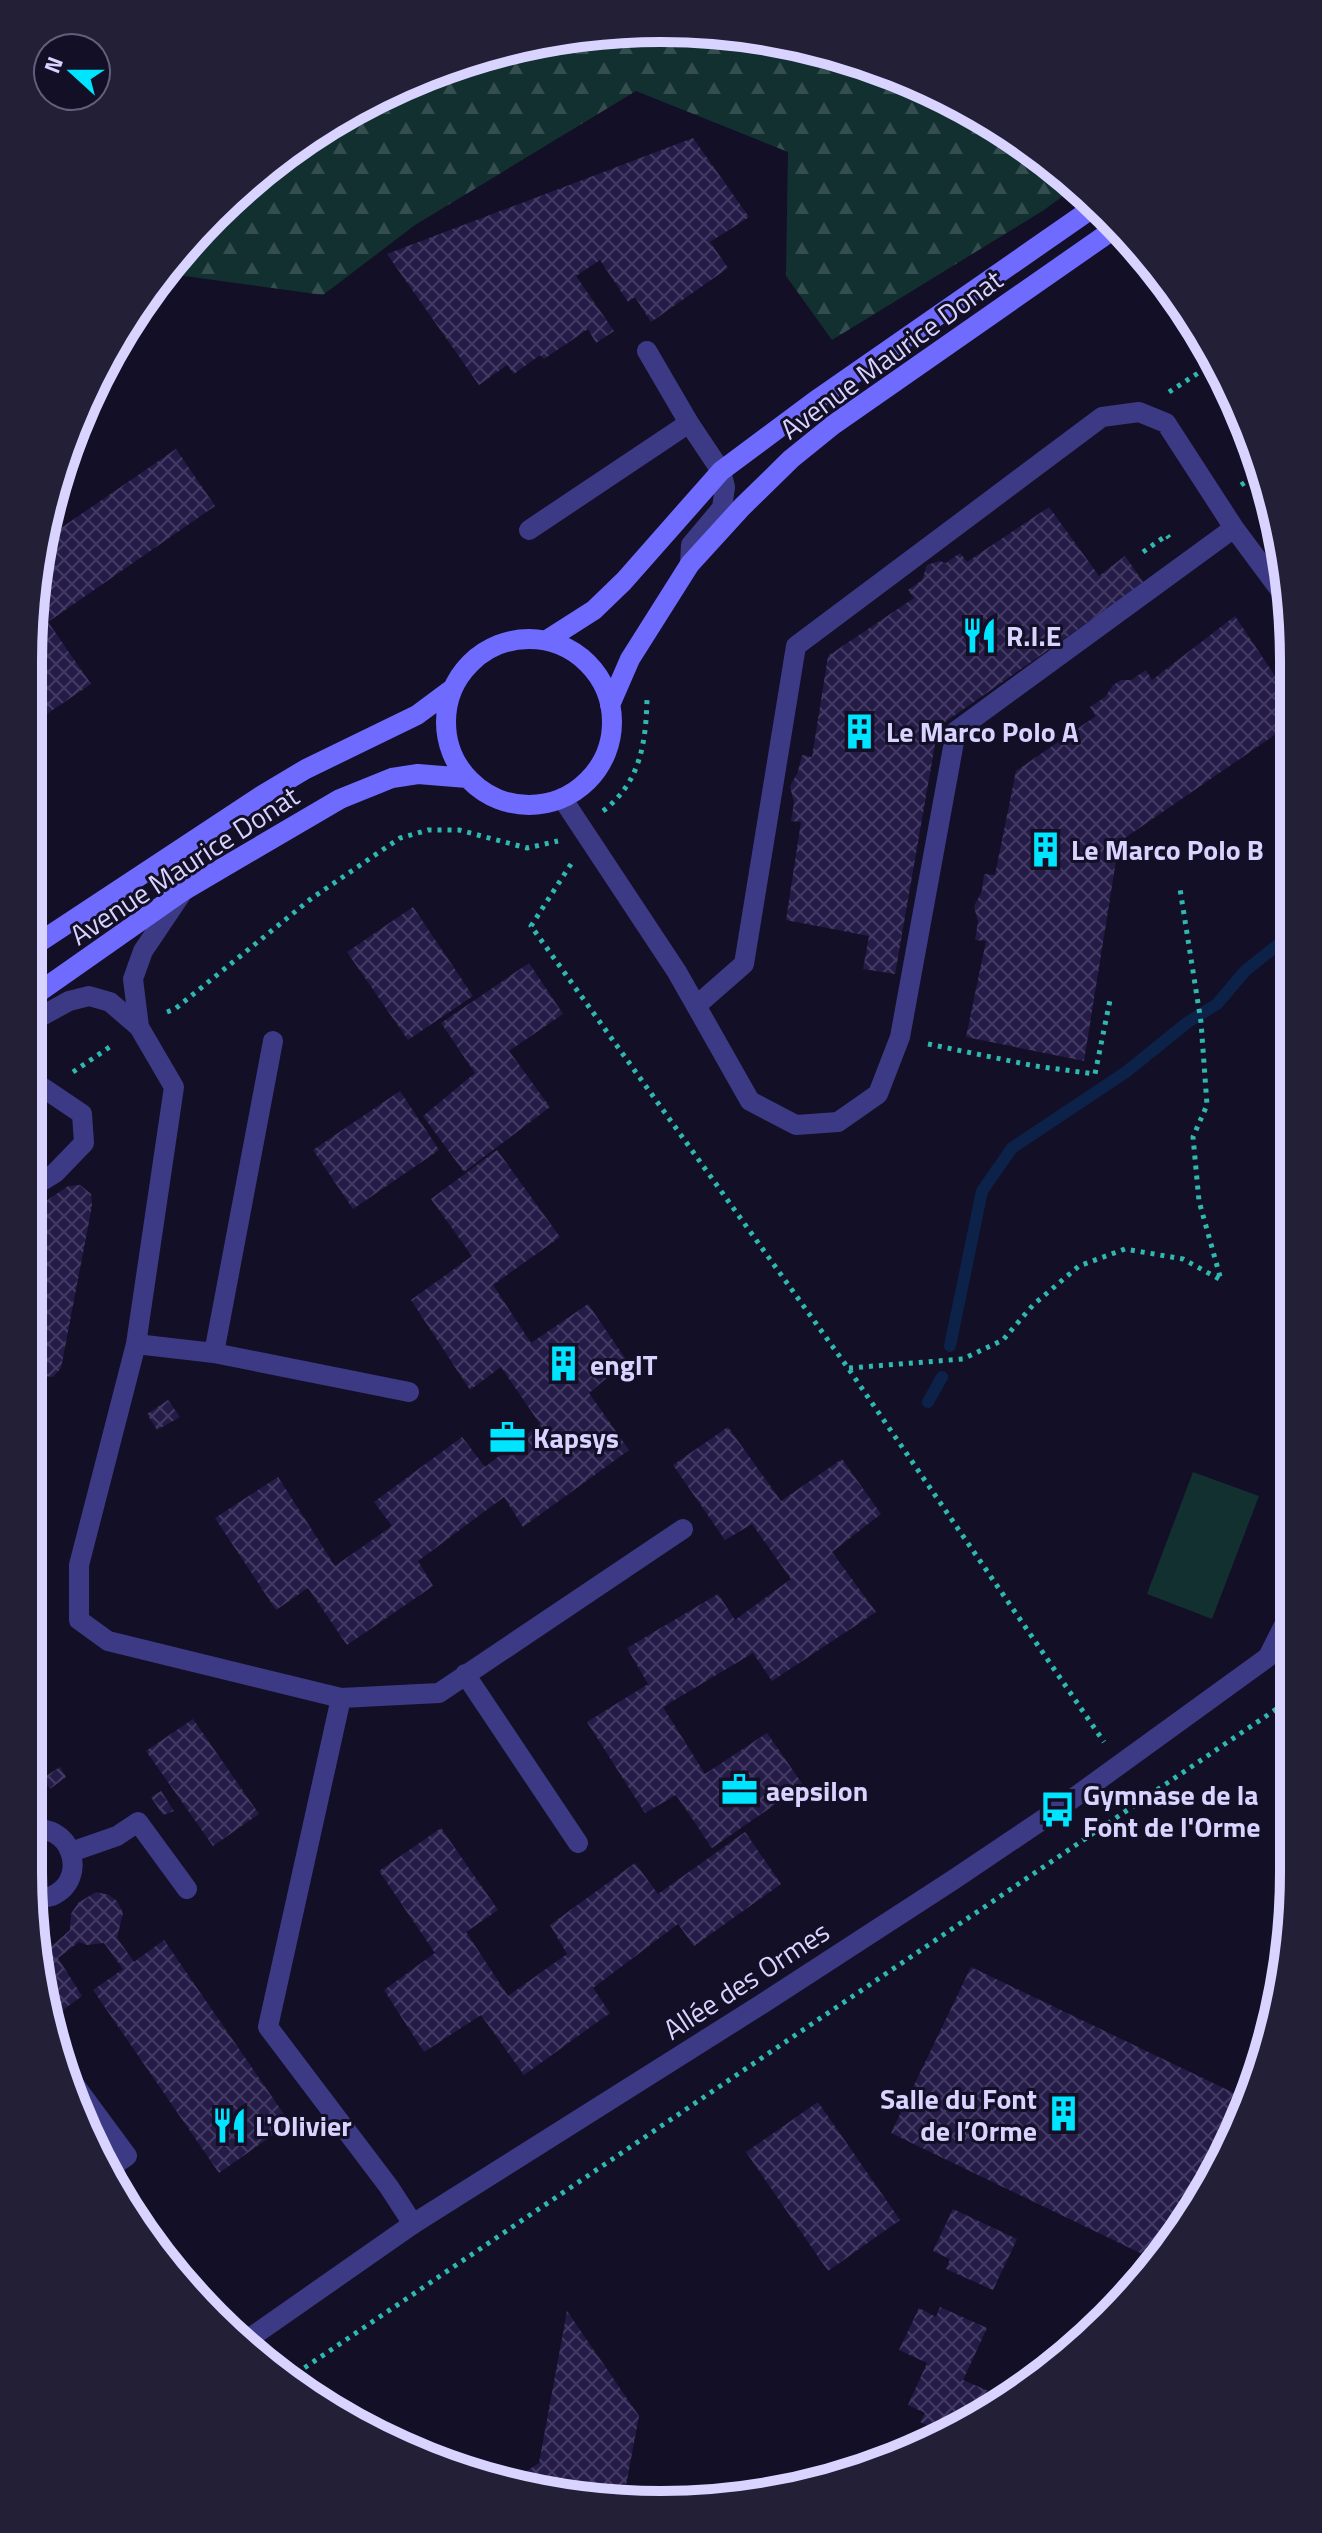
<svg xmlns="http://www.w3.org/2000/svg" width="1322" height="2533" viewBox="0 0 1322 2533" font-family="'Titillium Web',sans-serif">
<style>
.grass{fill:#12302f}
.forest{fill:url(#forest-firs)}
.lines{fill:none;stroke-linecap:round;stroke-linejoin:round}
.stream{stroke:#0c2248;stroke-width:12}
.building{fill:url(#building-cross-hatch)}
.path{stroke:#2fb8b0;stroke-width:5;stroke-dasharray:4 6;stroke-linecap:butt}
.service{stroke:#3d3a85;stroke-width:20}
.minor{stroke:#3d3a85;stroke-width:20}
.secondary{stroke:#6f6bff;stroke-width:20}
.labels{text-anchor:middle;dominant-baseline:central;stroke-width:6;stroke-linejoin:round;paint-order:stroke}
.street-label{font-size:28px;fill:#d9d4ff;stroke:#130f26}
.poi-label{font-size:28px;font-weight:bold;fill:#d9d4ff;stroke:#130f26;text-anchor:start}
.rim{fill:none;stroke:#d9d4ff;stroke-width:10}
</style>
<defs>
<pattern id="forest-firs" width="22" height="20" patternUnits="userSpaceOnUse" patternTransform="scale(2)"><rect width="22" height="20" fill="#12302f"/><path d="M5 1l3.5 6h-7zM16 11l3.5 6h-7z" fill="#344d4e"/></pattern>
<pattern id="building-cross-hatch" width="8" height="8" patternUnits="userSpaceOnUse" patternTransform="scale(2)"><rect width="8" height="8" fill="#241b47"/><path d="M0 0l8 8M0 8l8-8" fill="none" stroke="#433b63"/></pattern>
</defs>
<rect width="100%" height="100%" fill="#130f26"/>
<path class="grass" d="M1193,1472L1259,1496L1212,1619L1147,1594Z"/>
<path class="forest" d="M703,29L825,50L941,93L1078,185L1044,210L832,340L786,276L788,152L636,91L415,225L323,295L170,274L153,285L159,275L244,185L345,113L458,61L579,33Z"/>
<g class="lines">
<path class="stream" d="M950,1346L982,1191L1012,1148L1126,1072L1188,1022L1217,1004L1245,971L1290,935
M928,1402L942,1377"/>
</g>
<path class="building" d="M693,138L749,217L710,242L728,268L651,322L635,297L628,302L600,260L576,276L614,331L596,343L588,329L544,359L540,355L514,374L507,365L479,385L387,254Z
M176,449L215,506L48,622L91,684L29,726V620L42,541Z
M1049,507L1099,576L1125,556L1144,583L938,727L895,974L863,969L869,936L786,920L801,822L791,821L794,803L790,786L798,772L802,755L812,757L828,656L914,598L908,590L922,580L927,565L939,561L946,563L960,553L967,562Z
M1235,616L1289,697V725L1119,842L1084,1061L966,1037L986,941L975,940L978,922L974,906L982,891L984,874L995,875L1016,771L1096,716L1090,707L1105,697L1113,685L1121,680H1131L1146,670L1152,680Z
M413,907L473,996L408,1040L347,952Z
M529,963L563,1014L509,1051L550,1107L464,1172L423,1116L475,1073L441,1023Z
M400,1091L439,1150L353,1209L313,1150Z
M497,1150L560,1237L493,1285L531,1343L588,1304L627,1361L589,1393L629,1450L523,1527L504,1497L418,1561L433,1586L347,1645L308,1588L276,1610L215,1518L278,1477L335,1566L392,1526L374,1502L462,1437L485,1467L540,1424L501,1367L470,1390L411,1300L472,1256L431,1199Z
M80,1185L91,1194L92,1206L61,1368L53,1377L29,1374V1213L68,1186Z
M168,1400L180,1417L157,1430L147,1414Z
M728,1427L781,1501L842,1459L881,1514L832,1552L876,1612L772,1681L753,1653L663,1707L705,1774L767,1733L803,1785L712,1848L676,1795L645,1813L587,1722L648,1684L627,1648L718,1594L735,1620L791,1579L752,1524L725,1540L673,1465Z
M28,1560L36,1561L30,1595H28Z
M193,1719L259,1814L213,1846L146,1751Z
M60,1767L66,1777L50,1789L43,1778Z
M161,1791L174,1811L163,1815L151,1797Z
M441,1828L498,1910L466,1932L508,1996L567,1954L550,1925L635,1863L658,1894L745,1832L781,1884L694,1946L678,1924L593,1988L610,2013L524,2075L481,2015L424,2052L384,1990L435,1953L379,1871Z
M96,1892L109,1895L117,1901L123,1913L117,1938L134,1962L164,1940L290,2123L219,2173L93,1990L123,1969L104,1943L87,1945L79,1942L58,1958L82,1996L52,2018L37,1926L51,1947L70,1930L71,1914L78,1903Z
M971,1967L1236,2094L1197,2174L1211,2181L1159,2262L891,2133Z
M818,2102L900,2220L828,2271L746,2152Z
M953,2209L1017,2239L993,2290L946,2269L950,2259L933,2251Z
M940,2307L987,2328L963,2380L991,2392L985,2406L943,2432L920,2422L925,2413L908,2405L927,2363L899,2350L919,2308L936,2317Z
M567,2311L639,2416L624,2496L507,2484L539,2463Z"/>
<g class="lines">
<path class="path" d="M1169,392L1206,368L1249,430
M1241,485L1260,473
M1143,552L1167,535L1169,538
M603,811C640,783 646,743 647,699
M571,864L531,926L848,1368L1104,1742
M167,1012L175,1009L312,898L400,838L428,830H459L527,848L558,841
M928,1044L1035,1066L1095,1074L1110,1000
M73,1072L114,1044
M849,1368L963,1359L1003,1340L1033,1305L1079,1266L1125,1249L1183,1259L1221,1280L1199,1201L1193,1137L1207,1105L1201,1022L1180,889
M288,2379L1278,1708L1292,1707"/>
<path class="service" d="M647,351L689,423L721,471L725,487L722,508L691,545L690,564
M529,530L689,423
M562,798L677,972L750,1101L796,1125L838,1122L878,1094L900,1037L956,731L1234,528
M696,1006L744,964L796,646L1102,417L1139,412L1166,423L1234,528L1289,602
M29,1023L69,1001L89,996L110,1002L139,1027L174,1087L136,1344L79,1565V1620L108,1641L341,1698L439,1693L683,1529
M139,1027L133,979L143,951L182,893
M29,1189L55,1173L84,1143L82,1114L45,1089L29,1082
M136,1344L214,1353L409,1392
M214,1353L273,1041
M465,1674L578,1843
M341,1698L268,2027L389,2187L413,2224
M28,1831C70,1819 91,1878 52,1896C46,1898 38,1898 32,1898
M71,1852L117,1836L138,1822L187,1889
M64,2079L68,2076L127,2156L111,2167"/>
<path class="minor" d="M247,2340L413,2224L762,2004L953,1880L1057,1810L1268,1657L1292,1609"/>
<path class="secondary" d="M446 722a83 83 0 1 1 166 0a83 83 0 1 1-166 0Z
M547,640L594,610L624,581L721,471L815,401L1097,205
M610,705L630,659L690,564L742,507L791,459L833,425L1117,227
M29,949L264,794L306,769L417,715L452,689
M29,999L183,891L340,799L392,778L418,774L467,778"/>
</g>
<defs>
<symbol id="restaurant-bare" viewBox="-9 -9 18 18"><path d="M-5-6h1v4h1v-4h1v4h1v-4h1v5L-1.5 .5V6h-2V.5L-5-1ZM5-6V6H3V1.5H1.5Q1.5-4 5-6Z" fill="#00e5ff" stroke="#130f26" stroke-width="2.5" paint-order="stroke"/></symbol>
<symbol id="building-bare" viewBox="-9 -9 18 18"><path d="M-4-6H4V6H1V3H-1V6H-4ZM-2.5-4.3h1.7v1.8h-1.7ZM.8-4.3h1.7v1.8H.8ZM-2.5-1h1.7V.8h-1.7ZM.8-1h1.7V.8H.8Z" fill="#00e5ff" stroke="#130f26" stroke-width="2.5" paint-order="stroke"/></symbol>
<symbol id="office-bare" viewBox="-9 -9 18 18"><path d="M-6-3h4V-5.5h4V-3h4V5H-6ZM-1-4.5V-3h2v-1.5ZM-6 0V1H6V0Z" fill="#00e5ff" stroke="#130f26" stroke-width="2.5" paint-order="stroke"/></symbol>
<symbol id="bus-bare" viewBox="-9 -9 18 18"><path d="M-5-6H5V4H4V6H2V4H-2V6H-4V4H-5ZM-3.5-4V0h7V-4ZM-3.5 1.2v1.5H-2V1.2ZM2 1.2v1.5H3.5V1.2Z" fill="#00e5ff" stroke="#130f26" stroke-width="2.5" paint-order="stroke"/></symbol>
</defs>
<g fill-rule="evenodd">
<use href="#restaurant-bare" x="954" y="610" width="51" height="51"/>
<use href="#building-bare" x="834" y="706" width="51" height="51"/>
<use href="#building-bare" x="1020" y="824" width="51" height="51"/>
<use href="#building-bare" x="538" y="1338" width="51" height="51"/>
<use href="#office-bare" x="482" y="1412" width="51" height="51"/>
<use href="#office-bare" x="714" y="1764" width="51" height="51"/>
<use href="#bus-bare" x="1032" y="1784" width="51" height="51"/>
<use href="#building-bare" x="1038" y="2088" width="51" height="51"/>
<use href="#restaurant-bare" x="204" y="2100" width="51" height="51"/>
</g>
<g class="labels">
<g class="street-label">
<text transform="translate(891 354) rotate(-36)">Avenue Maurice Donat</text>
<text transform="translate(184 865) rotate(-33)">Avenue Maurice Donat</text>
<text transform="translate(746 1980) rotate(-33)">Allée des Ormes</text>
</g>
<g class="poi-label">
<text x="1006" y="635">R.I.E</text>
<text x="886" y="731">Le Marco Polo A</text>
<text x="1071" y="849">Le Marco Polo B</text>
<text x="590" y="1364">engIT</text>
<text x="533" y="1437">Kapsys</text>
<text x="766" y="1790">aepsilon</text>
<text x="1083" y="1794">Gymnase de la<tspan x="1083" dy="32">Font de l'Orme</tspan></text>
<text x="1037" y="2098" text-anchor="end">Salle du Font<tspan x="1037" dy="32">de l’Orme</tspan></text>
<text x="255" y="2125">L'Olivier</text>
</g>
</g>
<path d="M0 0H1322V2533H0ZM661 42H661A619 619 0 0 1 1280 661V1872A619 619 0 0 1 661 2491H661A619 619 0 0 1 42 1872V661A619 619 0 0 1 661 42Z" fill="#231f37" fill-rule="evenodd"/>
<path class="rim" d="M661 42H661A619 619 0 0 1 1280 661V1872A619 619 0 0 1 661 2491H661A619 619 0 0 1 42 1872V661A619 619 0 0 1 661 42Z"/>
<g transform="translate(72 72) rotate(291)"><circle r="38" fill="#130f26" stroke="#625e7d" stroke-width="2"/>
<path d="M0-6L14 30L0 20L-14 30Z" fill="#00e5ff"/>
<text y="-12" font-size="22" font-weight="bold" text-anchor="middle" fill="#d9d4ff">N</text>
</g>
</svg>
